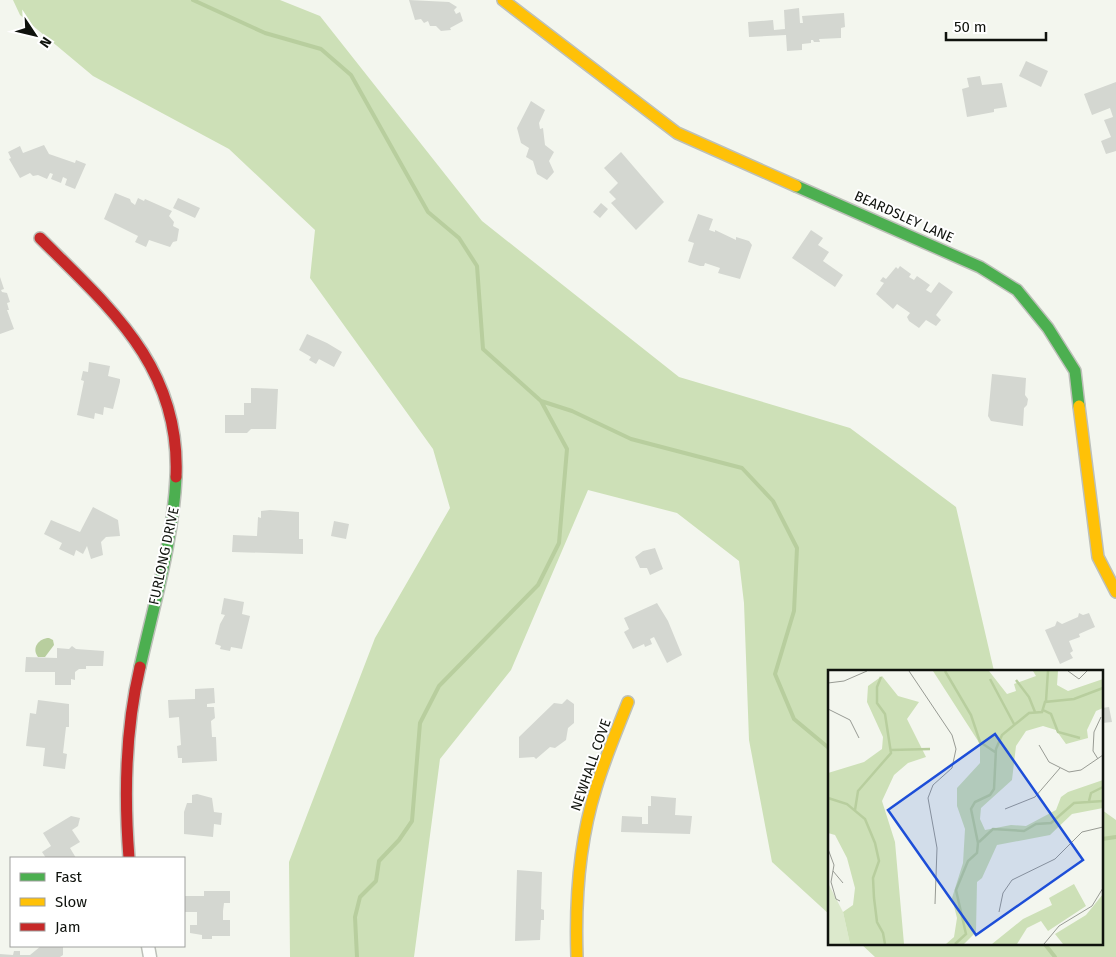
<svg xmlns="http://www.w3.org/2000/svg" width="1116" height="957" viewBox="0 0 1116 957" font-family="'Fira Sans',sans-serif">
<style>
.forest{fill:#cde0b7}
.water{fill:#b8ce9e}
.lines{fill:none;stroke-linecap:round;stroke-linejoin:round}
.stream{stroke:#b8ce9e;stroke-width:4}
.building{fill:#d4d7d1}
.street-casing{stroke:#bdc0b9;stroke-width:15}
.fast-casing{stroke:#bdc0b9;stroke-width:14}
.slow-casing{stroke:#bdc0b9;stroke-width:14}
.jam-casing{stroke:#bdc0b9;stroke-width:14}
.street{stroke:#fdfefc;stroke-width:12}
.fast{stroke:#4caf50;stroke-width:11}
.slow{stroke:#ffc107;stroke-width:11}
.jam{stroke:#c62828;stroke-width:11}
.labels{text-anchor:middle;dominant-baseline:central;stroke-width:4;stroke-linejoin:round;paint-order:stroke}
.street-label{font-size:14px;fill:#0f120d;stroke:#fff}
.inset-river{fill:none;stroke:#b8ce9e;stroke-width:2.5}
.inset-road{fill:none;stroke:#989b94;stroke-width:1}
.view{fill:#1d4ed8;fill-opacity:0.15;stroke:#1d4ed8;stroke-width:2.5}
.inset-edge{fill:none;stroke:#0f120d;stroke-width:2.5}
</style>
<rect width="100%" height="100%" fill="#f3f6ee"/>
<path class="forest" d="M13,0H280L320,16L482,221L679,377L850,428L956,507L994,671H830V915L772,862L749,740L744,603L739,561L677,513L588,490L511,670L440,759L414,957H290L289,862L375,638L450,508L433,449L310,278L315,230L229,149L93,76L20,15Z
M1102,810L1116,820V957H875L860,943H1102Z"/>
<path class="water" d="M49,638L53,640L54,645L45,657H38C31,648 39,638 49,638Z"/>
<g class="lines">
<path class="stream" d="M193,0L265,33L321,49L351,75L428,212L459,238L477,266L483,349L541,401L572,411L631,439L742,468L773,501L797,548L794,611L775,674L794,719L830,749
M1102,839L1116,837
M1044,943L1055,957
M357,957L355,917L360,897L376,881L379,861L399,840L412,821L420,723L439,686L538,585L559,543L567,449L541,401"/>
</g>
<path class="building" d="M409,0L449,2L457,7L454,10L456,14L460,12L463,21L450,28L451,30L441,31L436,26H430L428,21L424,23L421,19L415,20Z
M799,8L800,23H803L802,16L844,13L845,27L841,28V38L819,39L820,42H814L813,40H811V43L802,44V50L787,51L786,35L749,37L748,22L773,20L774,30L785,29L784,10Z
M1026,61L1048,71L1041,87L1019,76Z
M980,76L982,85L1002,83L1007,107L994,109V112L967,117L962,89L969,87L967,78Z
M1116,82V151L1106,154L1101,141L1111,137L1104,120L1113,117L1110,108L1092,115L1084,94Z
M531,101L545,110L539,123L540,129L543,128L545,145L554,152L549,161L554,172L547,180L537,174L533,161L526,157L529,148L521,143L517,128Z
M44,145L49,154L75,163L76,160L86,164L75,189L65,185L67,179L63,177L61,183L51,179L53,174L50,173L47,179L38,175L33,176L30,173L20,178L9,159L11,158L8,152L20,146L23,153Z
M621,152L664,202L636,230L611,203L616,199L609,192L618,183L604,168Z
M115,193L130,199L131,202L135,205L138,198L144,201L145,199L172,211L169,216L174,222L173,226L179,229L177,241L173,242L170,247L149,240L146,247L135,242L138,236L104,219Z
M178,198L200,208L195,218L173,208Z
M601,203L608,209L600,218L593,212Z
M698,214L713,219L709,230L715,232V230L736,240V237L749,241L752,245L740,279L718,273L720,268L705,263L704,266H700L688,262L694,243L688,241Z
M811,230L823,238L818,245L829,252L823,261L843,275L835,287L792,258Z
M900,266L911,274L909,277L914,280L917,276L930,285L926,290L931,293L939,282L953,292L936,315L941,320L936,326L926,320L919,328L909,321L907,317L910,313L897,304L893,309L876,294L884,283L880,281L883,277L886,279L896,267L898,269Z
M0,277L4,289L1,290L2,292L7,293L10,302L7,303L9,310H7L14,329L0,334Z
M307,334L327,343L342,352L334,367L319,359L316,364L309,360L311,357L299,350Z
M89,362L110,366L108,376L120,379V382L113,409L104,407L103,415L95,413L94,419L77,415L84,381L81,380L83,371L88,372Z
M992,374L1026,378L1025,395L1028,399L1027,405L1024,408L1023,426L991,421L988,416Z
M251,388L278,389L276,429H251L247,433H225V415H244V403H251Z
M93,507L118,520L120,536L106,537L101,542L103,555L91,559L87,546L83,554L76,550L74,556L59,549L62,543L44,534L51,520L80,532Z
M270,510L299,512V539H303V554L232,552L233,535L257,536L258,517L261,518V511Z
M334,521L349,524L346,539L331,536Z
M655,548L663,569L650,575L647,568H640L635,557L643,551Z
M224,598L244,602L242,614L250,616L242,649L231,647L230,651L220,649L221,646L215,644L220,624L225,615L221,614Z
M657,603L668,621L682,655L667,663L654,637L650,639L652,644L645,647L644,644L633,649L624,632L629,629L624,618Z
M1079,613L1083,615L1089,613L1095,627L1079,634L1080,637L1069,641L1073,651L1070,653L1073,658L1060,664L1045,630L1055,626L1057,621L1062,624L1078,617Z
M72,646L76,649L104,651L103,666H86V669H79L75,672V680L71,679V685H55V672H25L26,657L57,658V648L69,649Z
M214,688L215,703L207,704V707H214L215,718L211,721L212,737H216L217,761L182,763V758H178L177,746L181,745L179,717L169,718L168,700L195,699V689Z
M567,699L574,704V723L568,728L566,740L555,748L550,747L536,759L534,757L519,758V737L554,703L562,704Z
M38,700L69,704V727H66L63,753L67,754L65,769L43,766L45,748L26,746L30,713L36,714Z
M1109,707L1112,722L1102,723V708Z
M197,794L212,798L214,812L222,813L221,825L214,824L213,837L184,834V812L187,803H192V795Z
M651,796L676,798L675,815L692,816L690,834L621,832L622,816L642,817V824H648V806H651Z
M71,816L80,818L78,826L72,830L80,842L70,848L76,858H46L42,852L51,846L43,833Z
M517,870L542,872L541,909L544,910V920H541L540,940L515,941Z
M204,891H230V903H224L223,911V920H230V936H212V939H202V935L190,933V925H197V912H184V896H204Z
M41,946H63V955L60,957H0V954L13,955L14,951H20V955H30Z"/>
<g class="lines">
<defs>
<path id="street" d="M148,946L150,957"/>
<path id="fast" d="M796,186L980,267L1017,290L1048,328L1075,371L1079,406
M140,667C154,604 173,542 176,477"/>
<path id="slow" d="M503,0L677,133L796,186
M1079,406L1098,557L1116,592
M577,957C575,900 579,842 596,788C605,758 617,730 628,702"/>
<path id="jam" d="M40,238C110,308 181,367 176,477
M129,858C124,794 125,730 140,667"/>
</defs>
<use href="#street" class="street-casing"/>
<use href="#fast" class="fast-casing"/>
<use href="#slow" class="slow-casing"/>
<use href="#jam" class="jam-casing"/>
<use href="#street" class="street"/>
<use href="#fast" class="fast"/>
<use href="#slow" class="slow"/>
<use href="#jam" class="jam"/>
</g>
<g class="labels">
<g class="street-label">
<text transform="translate(904 217) rotate(24)">BEARDSLEY LANE</text>
<text transform="translate(164 556) rotate(-78)">FURLONG DRIVE</text>
<text transform="translate(591 765) rotate(-71)">NEWHALL COVE</text>
</g>
</g>
<g transform="translate(828 670)">
<rect width="275" height="275" fill="#f3f6ee"/>
<path d="M0,213L15,242L22,274H0Z" fill="#dce9cc"/>
<path d="M105,1H161L179,24L188,21L186,14L208,6L205,1H230L229,15L240,21L275,9V38L268,41L259,60L260,68L238,74L228,60L215,56L198,61L188,76L184,110L153,138L152,149L157,160L183,155L198,156L228,140L233,127L240,122L275,110V138L244,144L222,165L169,175L154,208L149,212L148,262L136,274H118L126,267L129,248L124,228L135,193L137,159L129,136V118L152,93V74ZM54,6L70,26L91,32L79,49L98,87L80,93L66,105L54,131L67,172L76,274H22L15,242L25,235L27,218L19,188L7,165L0,163V103L36,92L54,79L55,67L39,32L40,16ZM246,214L258,236L220,261L213,251L199,258L189,274H164L195,249L224,235L221,228ZM275,224V274H235L227,264L258,245Z" fill="#cde0b7"/>
<path class="inset-river" d="M117,1L143,45L152,72L167,82M162,9L186,54M188,10L201,27L207,42M218,31L220,1M215,40L223,44L230,62L252,68M63,80L102,79M0,128L19,134L37,149L47,173L51,191L45,208L46,228L49,252L55,263L57,274M261,131L263,123L275,117M27,140L30,121L63,83L57,44L49,33V17L53,7M151,172L165,159L196,161L208,154L223,153L246,133L275,131M127,274L138,264L128,220L140,191L149,183L150,173L143,139L147,132L162,125L166,119L168,79L174,65L201,43L214,42L217,32L246,29L275,18"/>
<path class="inset-road" d="M81,1L124,65L128,79L124,98L105,115L100,128L109,178L107,234M240,1L251,9L259,1M0,13L16,11L39,1M0,39L22,50L31,68M211,75L221,92L241,102L253,100L275,85M270,89L265,81L266,62L273,47M177,139L207,127L232,98M0,179L6,195L3,212L8,229L12,231M5,201L15,213M171,242L175,223L184,210L227,189L254,162L275,157M216,274L231,256L264,236L275,218"/>
<path class="view" d="M167,64L255,190L148,265L60,140Z"/>
<rect width="275" height="275" class="inset-edge"/>
</g>
<rect x="10" y="857" width="175" height="90" fill="#ffffff" stroke="#9fa09e"/>
<rect x="20" y="873" width="25" height="8" fill="#4caf50" stroke="#9fa09e"/>
<text x="55" y="882" font-size="15" fill="#0f120d">Fast</text>
<rect x="20" y="898" width="25" height="8" fill="#ffc107" stroke="#9fa09e"/>
<text x="55" y="907" font-size="15" fill="#0f120d">Slow</text>
<rect x="20" y="923" width="25" height="8" fill="#c62828" stroke="#9fa09e"/>
<text x="55" y="932" font-size="15" fill="#0f120d">Jam</text>
<g transform="translate(35 35) rotate(125)" stroke="#ffffff" stroke-width="4" paint-order="stroke">
<path d="M0-4L9 19L0 12L-9 19Z" fill="#0f120d"/>
<text y="-8" font-size="14" font-weight="bold" text-anchor="middle" fill="#0f120d">N</text>
</g>
<path d="M946 32v8h100v-8" fill="none" stroke="#0f120d" stroke-width="2.5"/>
<text x="954" y="32" font-size="15" fill="#0f120d" stroke="#ffffff" stroke-width="4" paint-order="stroke">50 m</text>
</svg>
